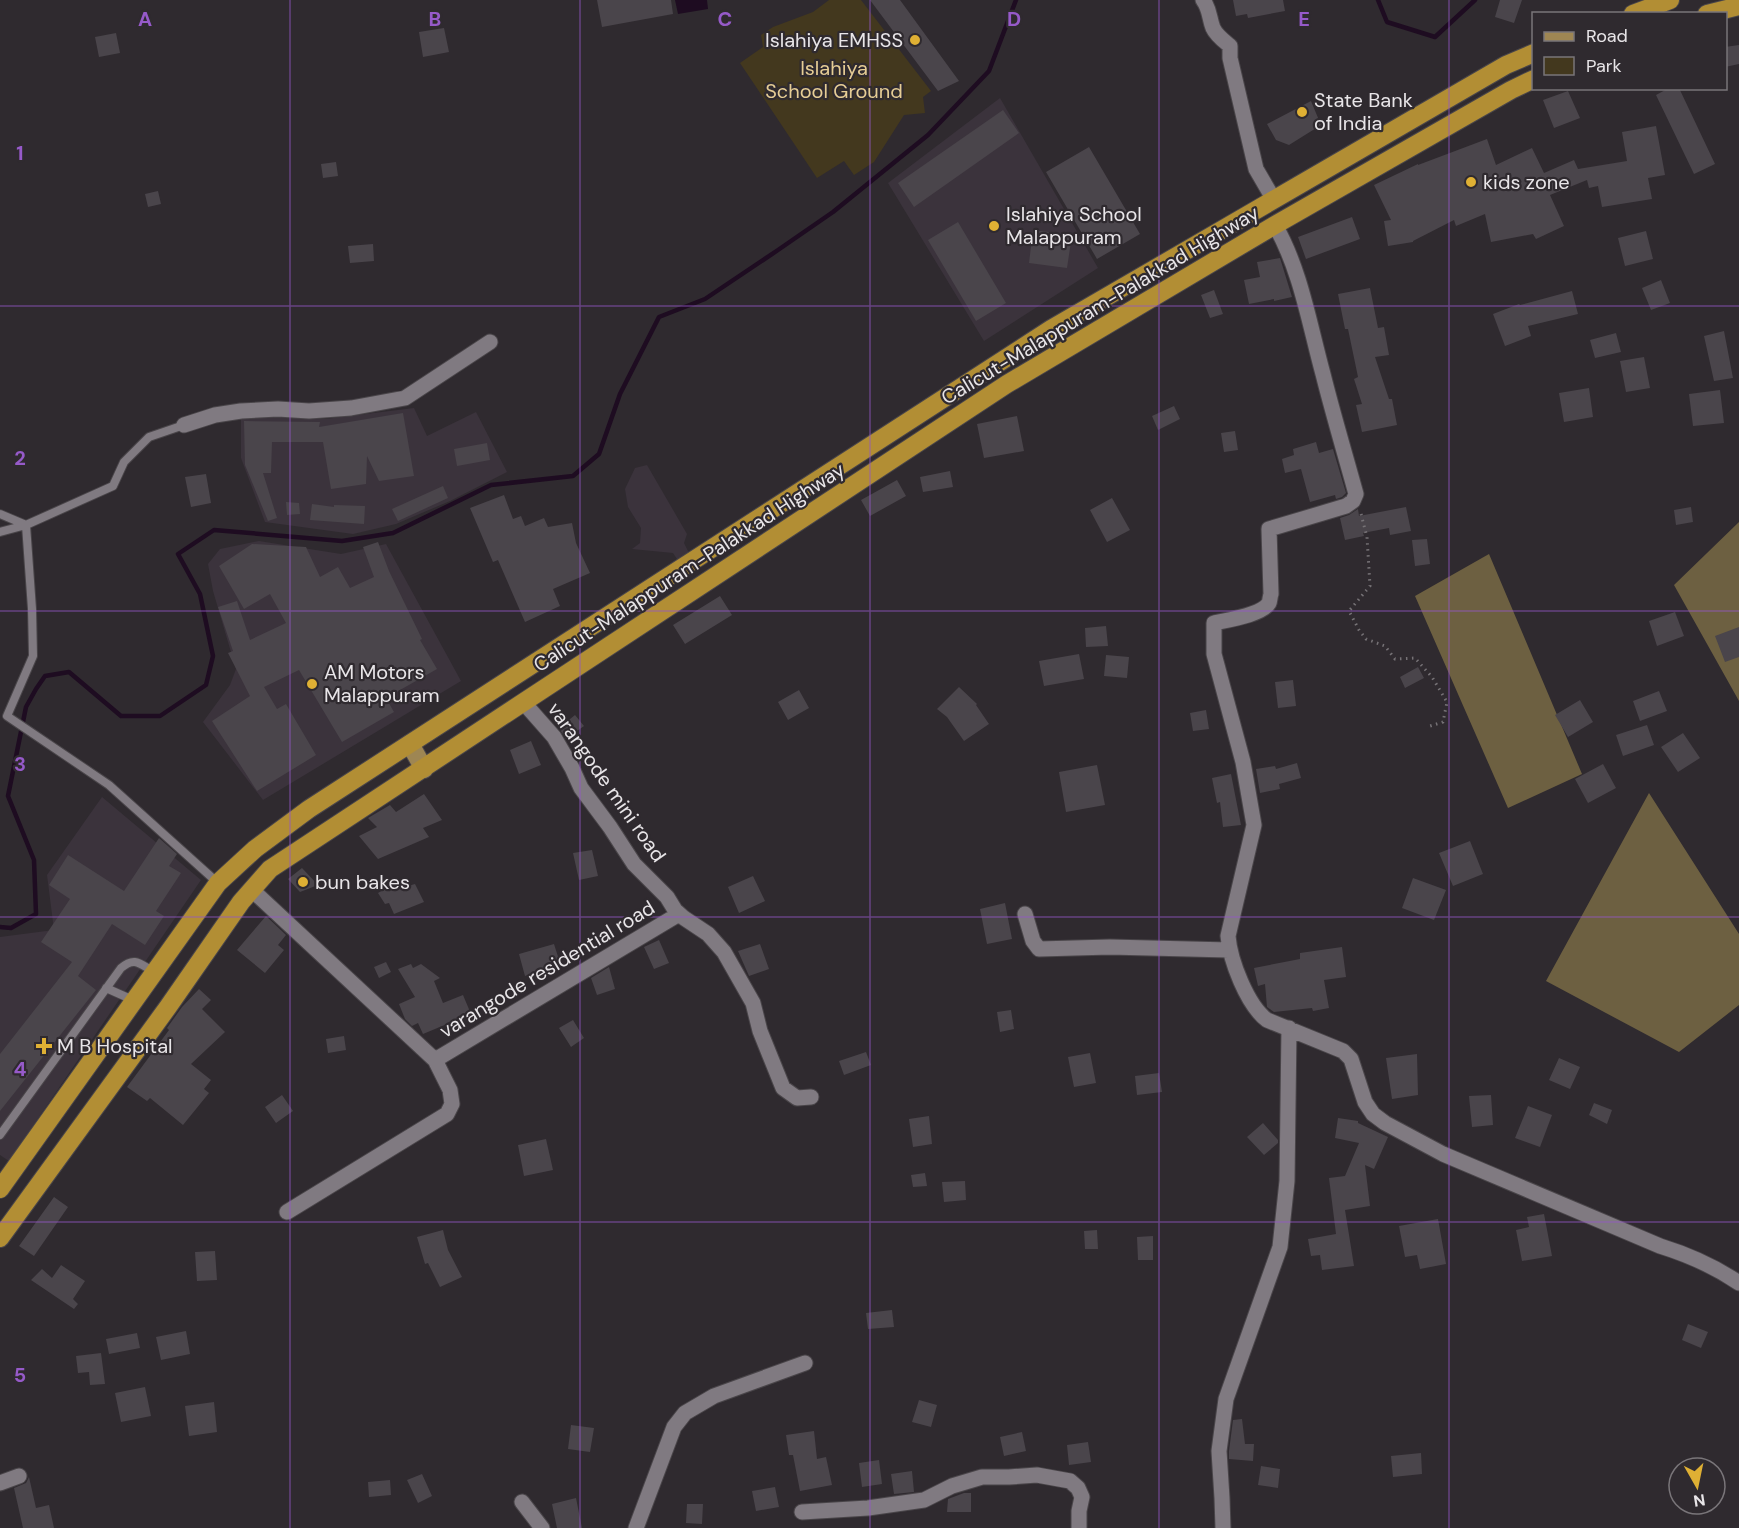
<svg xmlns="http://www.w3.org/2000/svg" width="1739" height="1528" viewBox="0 0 1739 1528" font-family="'DM Sans',sans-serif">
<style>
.built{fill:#3b333c}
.green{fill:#43381e}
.forest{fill:#6d6041}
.water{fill:#1e0c21}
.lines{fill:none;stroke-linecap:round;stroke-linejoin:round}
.stream{stroke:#1e0c21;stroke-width:4.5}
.building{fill:#4a454b}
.lane-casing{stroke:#494549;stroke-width:10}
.street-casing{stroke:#494549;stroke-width:17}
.primary-casing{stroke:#494549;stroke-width:20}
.highway-casing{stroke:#494549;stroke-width:20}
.path{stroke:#767276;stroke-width:3;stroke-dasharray:1.5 4.5;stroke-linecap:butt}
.lane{stroke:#807a81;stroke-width:8}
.street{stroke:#807a81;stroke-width:15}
.primary{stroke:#9e8653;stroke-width:18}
.highway{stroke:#b28e34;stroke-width:18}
.grid{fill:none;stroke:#965ac9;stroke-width:1.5;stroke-opacity:0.55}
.poi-dot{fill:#dfb034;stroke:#2f2a2f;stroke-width:2}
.labels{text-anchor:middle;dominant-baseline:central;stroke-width:4.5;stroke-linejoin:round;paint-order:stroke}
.poi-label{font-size:20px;fill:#e8e5e8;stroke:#2f2a2f;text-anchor:start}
.park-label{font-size:20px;fill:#e6cd95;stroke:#2f2a2f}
.street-label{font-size:20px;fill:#e8e5e8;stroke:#2f2a2f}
.grid-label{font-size:20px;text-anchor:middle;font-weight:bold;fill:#965ac9;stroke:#2f2a2f;stroke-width:4.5;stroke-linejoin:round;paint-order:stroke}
</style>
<rect width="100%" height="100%" fill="#2f2a2f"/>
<path class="built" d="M1000,98L1098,268L984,341L888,183Z
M414,408L427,436L476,412L507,472L450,501L396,524L353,534L265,522L241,458V416L325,419Z
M647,465L687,534L684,543L691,557L679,562L673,553L632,549L640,543L641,528L628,507L625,489L635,468Z
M259,541L341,554L386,544L461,681L263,800L203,722L230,685L236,669L213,591L208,564L220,549Z
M102,797L201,880L9,1161L0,1155V937L54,930L47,875Z"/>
<path class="green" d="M829,0H861L931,91L923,97L925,113L904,115L874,162L854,175L844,161L817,178L740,63L763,47L761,35L773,27L813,12Z"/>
<path class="forest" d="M1739,522V701L1674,585Z
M1489,554L1582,774L1508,808L1415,596Z
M1649,793L1739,934V1005L1679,1052L1546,981Z"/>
<path class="water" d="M675,0H707L708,9L678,14Z"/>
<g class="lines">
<path class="stream" d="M1378,0L1387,22L1435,37L1475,0
M0,927L11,928L36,914L34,860L8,796L26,707L36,689L45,676L69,672L121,716H160L206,685L213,656L200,594L178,554L214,530L342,541L393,533L491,485L573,476L599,454L620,394L659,317L705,299L778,250L833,212L928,135L989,71L1016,0"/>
</g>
<path class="building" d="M597,0H671L673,14L602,27Z
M870,0H900L959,81L938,91Z
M1233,0H1283L1285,11L1248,18L1247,14L1236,16Z
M1500,0H1522L1514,23L1495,17Z
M444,28L449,52L423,57L419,32Z
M116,33L120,53L99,57L95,37Z
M1739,45V64L1725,67V47Z
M1669,88H1679L1715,164L1694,174L1656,95Z
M1568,91L1580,118L1554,128L1543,100Z
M1311,101L1321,125L1289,145L1276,140L1267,124Z
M1003,110L1019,133L914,207L898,183Z
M1656,126L1665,175L1648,178L1652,199L1602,207L1598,186L1589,188L1587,180L1550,195L1564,226L1536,239L1533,234L1491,242L1485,214L1456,226L1454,220L1413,241V242L1388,246L1384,221L1391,220L1374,185L1418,164V165L1487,139L1496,165L1532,148L1544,173L1574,160L1578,169L1627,161L1622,132Z
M1089,147L1140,234L1097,259L1046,172Z
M336,162L338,176L323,178L321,164Z
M158,191L161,204L148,207L145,194Z
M1352,217L1360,239L1306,259L1298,237Z
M958,222L1006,303L976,321L928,240Z
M1033,230L1072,235L1067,268L1029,263Z
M1646,231L1653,259L1625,266L1618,238Z
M373,244L374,261L350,263L348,246Z
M1280,258L1292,297L1274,301V299L1249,304L1244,280L1260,277L1257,262Z
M1661,280L1670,303L1651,310L1642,288Z
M1370,288L1378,328L1384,327L1389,355L1375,357L1389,399H1392L1397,425L1362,432L1356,405L1362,404L1354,379L1358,377L1348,329H1345L1338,294Z
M1214,290L1223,314L1210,318L1201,295Z
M1572,291L1578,314L1528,326L1531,336L1505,346L1493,314L1519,304L1520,305Z
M1724,331L1733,378L1714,381L1704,336Z
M1616,333L1621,352L1595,358L1590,340Z
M1644,357L1650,388L1626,392L1620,361Z
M1589,388L1593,417L1564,422L1559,393Z
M1720,390L1724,423L1693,426L1689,394Z
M1174,406L1180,419L1158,430L1152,416Z
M403,413L414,476L379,481L367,456L366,484L331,489L323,442H272L271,473H263L277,518L268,521L245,465L244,421L320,422L319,427Z
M1017,416L1024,451L984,458L977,424Z
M1235,431L1238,450L1224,452L1221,433Z
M1316,442L1319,453L1333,449L1346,493L1342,497L1336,499L1335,495L1310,502L1301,469L1285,473L1282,459L1294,455L1293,449Z
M487,443L490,460L457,466L454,449Z
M950,471L953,487L923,492L920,477Z
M206,474L211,503L191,507L185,477Z
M897,480L906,496L870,516L861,500Z
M443,486L448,498L398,521L392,509Z
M504,495L513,519L521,516L525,526L544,518L548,527L572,523L576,543L590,573L553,589L560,606L525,622L498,560L493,562L470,508Z
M1112,498L1130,530L1107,542L1090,510Z
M286,502L299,503L300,514L287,515Z
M312,504L334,507V505L365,506L364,524L310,520Z
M1406,507L1411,531L1390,535L1389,528L1363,533L1364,536L1345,540L1340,518L1349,515L1358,509L1359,516Z
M1691,507L1693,522L1676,525L1674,510Z
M1427,539L1430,564L1415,566L1412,540Z
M378,542L389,571L422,639L420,640L437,669L386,698L394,712L342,742L299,670L264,687L277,709L286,704L316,755L257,791L212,721L250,696L228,653L233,651L218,607L237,601L250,640L286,623L270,594L244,609L219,566L252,544L306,547L320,577L338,567L350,588L374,577L363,547Z
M720,596L732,615L685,644L673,625Z
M1675,612L1684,636L1657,646L1649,621Z
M1106,626L1108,646L1086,647L1085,628Z
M1739,627V657L1725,662L1715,636Z
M1079,654L1084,679L1044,686L1039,661Z
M1106,655L1129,657L1127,678L1104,676Z
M1418,667L1424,678L1405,688L1400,677Z
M1293,680L1296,706L1278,708L1275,682Z
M959,687L977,704L976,705L989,724L964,741L947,717L937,709Z
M799,690L809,708L788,720L778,702Z
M1659,691L1667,711L1640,721L1633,701Z
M1580,700L1593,722L1568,737L1555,715Z
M1206,710L1209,729L1193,731L1190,713Z
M575,715L584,726L566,739L559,728Z
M1647,725L1654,745L1623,756L1616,735Z
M1683,733L1700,758L1678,772L1661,747Z
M531,741L541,765L519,774L510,750Z
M1297,763L1301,778L1279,784L1280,789L1260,793L1256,769L1275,766L1276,769Z
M1603,764L1616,788L1588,803L1575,779Z
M1097,765L1105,805L1066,812L1059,772Z
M1231,774L1241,825L1223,827L1220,802L1217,803L1212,778Z
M424,794L442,820L423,828L429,837L378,859L359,836L377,827L368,818L390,805L396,812Z
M159,838L177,854L169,866L181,873L156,911L164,916L145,945L112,924L78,976L96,990L0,1111V1054L72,962L41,942L70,899L49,885L68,855L124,891Z
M1470,841L1483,874L1453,886L1439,853Z
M592,850L598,876L579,880L573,853Z
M302,868L318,885L300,892L288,879Z
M753,876L765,901L739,913L728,887Z
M402,878L408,886L415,884L424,902L394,914L389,903L385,904L378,893Z
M1413,878L1446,890L1434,920L1402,908Z
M1005,903L1012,939L987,944L980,909Z
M266,916L286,935L278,945L284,950L265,973L237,950Z
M659,940L669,963L654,969L644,947Z
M554,944L561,966L525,976L519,954Z
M760,944L769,969L749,976L738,951Z
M1342,947L1346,977L1324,980L1329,1008L1313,1011L1312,1008L1274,1012L1267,1007L1265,984L1258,986L1254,968L1300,959V953Z
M386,962L391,972L379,978L374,967Z
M411,964L413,968L421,964L440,978L434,981L443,1003L463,995L471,1014L423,1034L418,1023L412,1026L405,1019L399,1004L415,997L398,969Z
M609,967L615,989L597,995L591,978Z
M199,989L211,1000L202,1009L225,1032L191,1064L211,1080L204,1089L209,1093L183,1125L150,1098L147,1101L127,1087L169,1030L167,1028L182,1007Z
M1011,1010L1014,1029L1000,1032L997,1012Z
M573,1020L584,1038L571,1047L559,1028Z
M344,1036L346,1050L328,1053L326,1039Z
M866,1052L871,1065L844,1075L839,1061Z
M1090,1053L1096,1083L1074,1087L1068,1057Z
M1417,1054L1418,1095L1392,1099L1386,1058Z
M1559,1058L1580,1067L1570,1089L1549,1080Z
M1159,1073L1162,1092L1137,1095L1135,1076Z
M282,1095L293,1111L276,1123L265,1107Z
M1491,1095L1493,1125L1472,1127L1469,1096Z
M1594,1103L1612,1110L1607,1124L1589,1115Z
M1528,1106L1552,1115L1540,1147L1515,1138Z
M929,1116L932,1144L913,1147L909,1119Z
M1338,1118L1358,1121V1123L1388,1137L1374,1169L1365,1165L1370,1206L1345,1210L1354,1266L1322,1270L1320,1255L1311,1256L1308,1239L1336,1234L1329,1178L1345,1176L1359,1143L1335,1138Z
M1263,1123L1278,1140V1143L1264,1155L1247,1137Z
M546,1139L553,1170L524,1176L518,1145Z
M925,1173L927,1186L913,1187L911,1175Z
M965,1181L966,1200L944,1202L942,1182Z
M54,1197L68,1207L34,1256L19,1246Z
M1544,1214L1552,1256L1522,1261L1516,1230L1529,1227L1527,1217Z
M1438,1219L1446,1264L1420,1269L1417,1255L1405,1257L1399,1226Z
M443,1230L448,1250L462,1277L440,1287L428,1263L425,1264L417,1237Z
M1097,1230L1098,1249H1085L1084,1231Z
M1153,1236V1260H1138L1137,1237Z
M215,1251L217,1280L197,1281L195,1252Z
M61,1265L85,1281L73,1299L78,1304L74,1309L31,1280L42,1269L52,1278Z
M892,1310L894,1327L868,1329L866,1313Z
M1688,1324L1708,1332L1701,1348L1682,1340Z
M186,1331L190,1354L161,1360L156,1337Z
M137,1333L140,1348L109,1354L106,1339Z
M101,1353L105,1384L90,1385L89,1372L78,1373L76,1356Z
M145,1387L151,1416L121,1422L115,1393Z
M919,1400L937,1405L931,1427L912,1422Z
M214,1402L217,1432L189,1436L185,1406Z
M1242,1419L1245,1444H1254L1253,1461L1229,1459V1451L1233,1420Z
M571,1425L594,1428L590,1452L568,1449Z
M814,1431L817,1459L826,1457L832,1485L800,1491L793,1455H789L786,1435Z
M1022,1432L1026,1451L1004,1456L1000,1437Z
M1088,1442L1091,1462L1069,1465L1067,1445Z
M1421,1453L1422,1474L1393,1477L1391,1456Z
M879,1460L882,1484L862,1487L859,1463Z
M1261,1466L1280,1469L1278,1488L1258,1485Z
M912,1471L914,1492L894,1494L891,1474Z
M422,1474L432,1496L418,1503L407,1480Z
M29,1477L36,1508L49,1505L54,1528H23L14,1488L26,1483Z
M390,1480L391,1495L369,1497L368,1482Z
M775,1487L779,1507L756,1511L752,1491Z
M964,1493H971V1512H947L948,1499Z
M576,1498L582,1528H557L552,1504Z
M687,1504H703L702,1524L686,1523Z"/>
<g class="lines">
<defs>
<path id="lane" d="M184,425L149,437L124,462L113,486L26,525L32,609L33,656L7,716L109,785L218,883
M0,514L26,525
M0,532L26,525
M106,988L133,1000
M0,1135L121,968C135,956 140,964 154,972"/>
<path id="street" d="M1203,0C1210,9 1209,18 1213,28C1216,35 1224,41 1230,46V58L1256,169L1274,200
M1275,225C1301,271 1309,323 1323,374C1333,414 1345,454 1356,494L1353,501L1346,506L1269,529L1271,594C1270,596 1270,601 1269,603C1262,615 1227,620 1214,623V654L1243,762L1254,825L1228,936C1230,960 1247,1005 1267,1020L1343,1051L1351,1059L1365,1102L1373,1114L1385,1123L1443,1154L1660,1246C1689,1255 1714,1266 1739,1283
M184,425L215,415L241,411L278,409L309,411L351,408L405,398L490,342
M524,703L554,737L572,768L581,788L610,827L634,864L667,897L675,910L684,918L708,934L724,952L753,1003L760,1031L783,1088L797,1098L811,1097
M251,889L435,1060L450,1090L452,1104L447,1114L287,1212
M1025,914L1033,941L1039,949L1110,947L1229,950
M435,1060L679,914
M0,1483L19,1476
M522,1502L542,1528
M802,1512L868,1508L924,1500L952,1486L982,1477H1009L1037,1475L1070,1481L1078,1488L1082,1497L1079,1511V1528
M636,1528L674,1427L685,1413L714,1396L805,1363
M1223,1528L1222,1498L1219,1451L1226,1399L1280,1247L1287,1181L1289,1028"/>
<path id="primary" d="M410,744L424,769"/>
<path id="highway" d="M1633,14L1670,0
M1707,14L1739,6
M0,1189L218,883L255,849L309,809L1051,329L1506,65L1534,53
M0,1238L168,1007L241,902L270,869L1007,384L1275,225L1511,90L1534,79"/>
</defs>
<use href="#lane" class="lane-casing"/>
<use href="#street" class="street-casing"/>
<use href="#primary" class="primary-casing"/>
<use href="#highway" class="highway-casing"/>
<path class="path" d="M1361,514L1367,537L1370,586L1349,611L1359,630L1366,639L1385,646L1395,659L1415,658L1432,677L1447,702L1443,722L1427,727"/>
<use href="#lane" class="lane"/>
<use href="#street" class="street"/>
<use href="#primary" class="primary"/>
<use href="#highway" class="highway"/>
</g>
<path class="grid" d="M290,0V1528M580,0V1528M870,0V1528M1159,0V1528M1449,0V1528M0,306H1739M0,611H1739M0,917H1739M0,1222H1739"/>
<g class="poi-dot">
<circle cx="915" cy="40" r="6"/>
<circle cx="1302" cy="112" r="6"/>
<circle cx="1471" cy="182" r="6"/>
<circle cx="994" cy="226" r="6"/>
<circle cx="312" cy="684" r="6"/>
<circle cx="303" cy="882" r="6"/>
<path d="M41 1037h6v6h6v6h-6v6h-6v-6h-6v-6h6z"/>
</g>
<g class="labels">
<g class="poi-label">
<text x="903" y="40" text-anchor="end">Islahiya EMHSS</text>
<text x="1314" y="100">State Bank<tspan x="1314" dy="23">of India</tspan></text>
<text x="1483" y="182">kids zone</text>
<text x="1006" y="214">Islahiya School<tspan x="1006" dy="23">Malappuram</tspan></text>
<text x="324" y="672">AM Motors<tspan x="324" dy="23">Malappuram</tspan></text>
<text x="315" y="882">bun bakes</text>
<text x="57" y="1046">M B Hospital</text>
</g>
<g class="park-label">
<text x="834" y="68">Islahiya<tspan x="834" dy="23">School Ground</tspan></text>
</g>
<g class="street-label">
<text transform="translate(1100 305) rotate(-31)">Calicut-Malappuram-Palakkad Highway</text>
<text transform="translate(689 567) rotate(-33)">Calicut-Malappuram-Palakkad Highway</text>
<text transform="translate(607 782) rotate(55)">varangode mini road</text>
<text transform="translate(547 969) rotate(-31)">varangode residential road</text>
</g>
</g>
<g class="grid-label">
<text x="145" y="26">A</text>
<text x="435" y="26">B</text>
<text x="725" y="26">C</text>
<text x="1014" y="26">D</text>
<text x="1304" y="26">E</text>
<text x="20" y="160">1</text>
<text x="20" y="465">2</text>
<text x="20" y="771">3</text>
<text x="20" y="1076">4</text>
<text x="20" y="1382">5</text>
</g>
<rect x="1532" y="12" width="195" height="78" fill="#2f2a2f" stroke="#797579" stroke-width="1.5"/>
<rect x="1544" y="32" width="30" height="9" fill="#9e8653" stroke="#797579" stroke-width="1.5"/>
<text x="1586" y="42" font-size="18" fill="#e8e5e8">Road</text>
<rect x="1544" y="57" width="30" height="18" fill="#43381e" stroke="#797579" stroke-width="1.5"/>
<text x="1586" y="72" font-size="18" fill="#e8e5e8">Park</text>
<g transform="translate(1697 1486) rotate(171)"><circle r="28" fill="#2f2a2f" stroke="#797579" stroke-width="1.5"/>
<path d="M0-4.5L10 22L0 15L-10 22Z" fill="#dfb034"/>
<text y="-9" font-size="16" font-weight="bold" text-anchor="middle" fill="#e8e5e8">N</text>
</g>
</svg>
